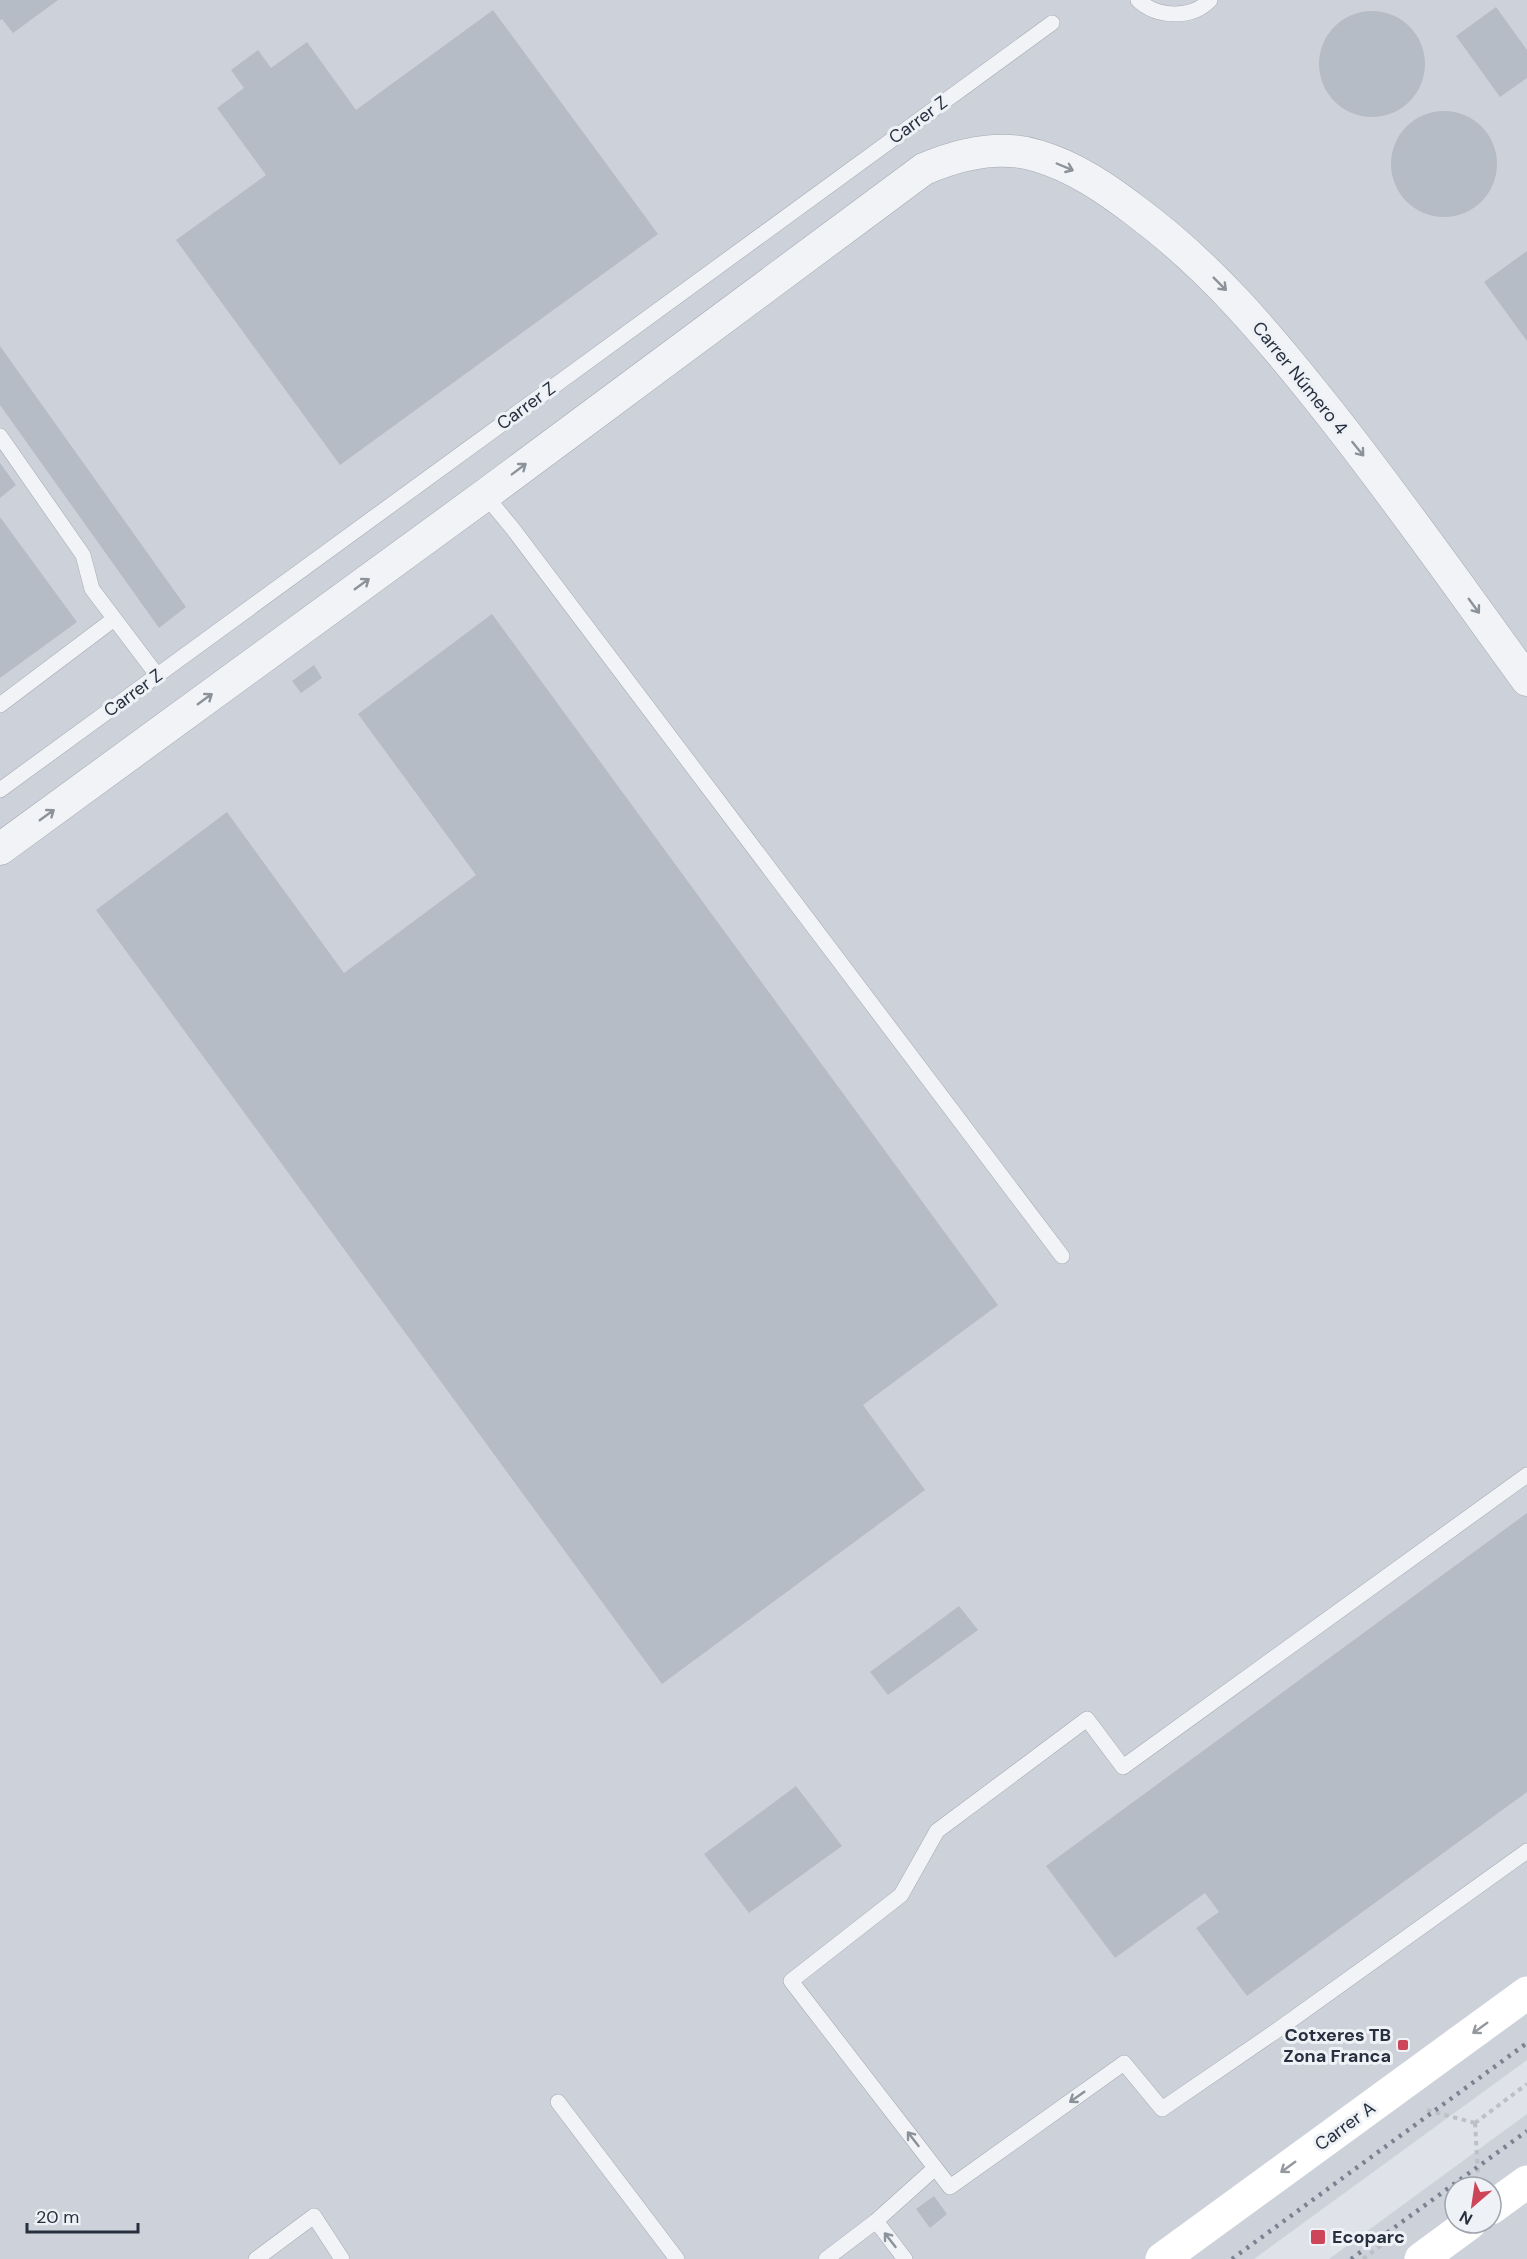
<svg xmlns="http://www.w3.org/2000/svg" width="1527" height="2259" viewBox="0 0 1527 2259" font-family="'DM Sans',sans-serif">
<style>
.built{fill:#cdd1da;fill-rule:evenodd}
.building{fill:#b6bcc5}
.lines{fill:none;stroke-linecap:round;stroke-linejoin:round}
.service-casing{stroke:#a4a9b2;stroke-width:16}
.minor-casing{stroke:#a4a9b2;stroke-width:33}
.path{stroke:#bdc0c6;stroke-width:4;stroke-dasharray:4.5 4.5;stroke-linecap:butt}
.service{stroke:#f1f3f6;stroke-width:15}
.minor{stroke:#f1f3f6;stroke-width:32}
.secondary{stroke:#fff;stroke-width:33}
.rail{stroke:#798291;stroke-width:4.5;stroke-dasharray:3 6;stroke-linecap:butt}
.oneway{stroke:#8c929a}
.oneway2{stroke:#94989f}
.poi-dot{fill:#cc4559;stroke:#eef1f6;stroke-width:2}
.labels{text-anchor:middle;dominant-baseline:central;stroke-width:6;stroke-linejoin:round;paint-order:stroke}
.street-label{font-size:18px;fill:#28303f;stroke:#eef1f6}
.poi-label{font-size:18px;font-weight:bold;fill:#28303f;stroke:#eef1f6;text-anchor:end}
</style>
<rect width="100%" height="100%" fill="#dfe2e8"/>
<path class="built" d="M0,0H1527V2060L1254,2259H0Z
M1527,2114V2259H1329ZM1455,2187H1491V2223H1455Z"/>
<path class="building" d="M0,0H58L13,33L2,19L0,20Z
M1496,7L1527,50V78L1500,97L1456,36Z
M493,10L658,234L340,465L176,240L266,175L217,108L244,88L231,70L258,50L271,68L307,42L356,110Z
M1319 64a53 53 0 1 1 106 0a53 53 0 1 1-106 0Z
M1391 164a53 53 0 1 1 106 0a53 53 0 1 1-106 0Z
M1527,251V341L1484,282Z
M0,346L186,607L159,628L0,405Z
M0,463L16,485L0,498Z
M0,517L77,622L0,678Z
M492,614L998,1305L863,1405L925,1490L662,1684L96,910L227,812L344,973L476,875L358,714Z
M314,665L322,678L301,693L292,681Z
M1527,1513V1792L1247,1996L1196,1928L1219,1912L1205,1893L1115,1958L1046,1866Z
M959,1606L978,1630L888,1695L870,1672Z
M796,1786L842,1846L749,1913L704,1854Z
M934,2196L947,2214L930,2228L916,2209Z"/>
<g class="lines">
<defs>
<path id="service" d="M1138,0C1157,18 1192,19 1210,0
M0,436L83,555L92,589L157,675
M485,495L513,529L1062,1256
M0,705L114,619
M0,790L1052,23
M1527,1475L1123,1767L1087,1719L937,1831L901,1895L791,1981L950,2187L1124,2063L1162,2109L1276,2031L1527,1851
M558,2102L677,2259
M876,2221L905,2259
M256,2259L314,2216L342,2259
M826,2259L876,2221L935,2168"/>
<path id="minor" d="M0,849L485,495L924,169C959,154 1000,144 1038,156C1075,167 1107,189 1137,212C1211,267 1267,334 1325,407C1395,495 1460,588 1527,680"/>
</defs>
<use href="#service" class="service-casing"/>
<use href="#minor" class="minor-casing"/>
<path class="path" d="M1427,2110L1475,2123
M1475,2123L1478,2173
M1475,2123L1527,2084
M1363,2259L1391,2238"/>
<use href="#service" class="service"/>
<use href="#minor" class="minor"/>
<path class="secondary" d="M1491,2208L1527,2182
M1162,2259L1527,1993
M1421,2259L1470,2223"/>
<path class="rail" d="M1232,2259L1527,2043
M1351,2259L1527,2131"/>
</g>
<defs><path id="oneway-shaft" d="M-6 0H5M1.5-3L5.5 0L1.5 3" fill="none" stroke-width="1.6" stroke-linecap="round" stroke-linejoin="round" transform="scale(1.5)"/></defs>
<g class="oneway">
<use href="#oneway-shaft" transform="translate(1065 167) rotate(23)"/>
<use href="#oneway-shaft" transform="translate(1220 284) rotate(45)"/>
<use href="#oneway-shaft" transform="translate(1358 449) rotate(51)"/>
<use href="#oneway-shaft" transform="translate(519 469) rotate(-37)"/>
<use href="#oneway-shaft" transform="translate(362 584) rotate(-36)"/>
<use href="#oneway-shaft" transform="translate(1474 606) rotate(54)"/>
<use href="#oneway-shaft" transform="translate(205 699) rotate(-36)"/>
<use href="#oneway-shaft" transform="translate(47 815) rotate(-36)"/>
<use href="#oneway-shaft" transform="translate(1077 2097) rotate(145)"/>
<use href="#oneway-shaft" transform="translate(913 2139) rotate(-128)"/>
<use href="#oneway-shaft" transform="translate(890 2240) rotate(-128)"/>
</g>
<g class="oneway2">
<use href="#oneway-shaft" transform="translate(1480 2028) rotate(144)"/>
<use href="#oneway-shaft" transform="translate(1288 2167) rotate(144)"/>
</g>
<g class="poi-dot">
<rect x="1397" y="2039" width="12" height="12" rx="3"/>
<rect x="1310" y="2229" width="16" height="16" rx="3"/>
</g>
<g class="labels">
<g class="street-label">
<text transform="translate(918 120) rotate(-36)">Carrer Z</text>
<text transform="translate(1300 378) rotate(51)">Carrer Número 4</text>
<text transform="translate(526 406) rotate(-36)">Carrer Z</text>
<text transform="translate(133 693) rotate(-36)">Carrer Z</text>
<text transform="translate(1345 2126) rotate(-36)">Carrer A</text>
</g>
<g class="poi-label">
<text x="1391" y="2035">Cotxeres TB<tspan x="1391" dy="21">Zona Franca</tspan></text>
<text x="1332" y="2237" text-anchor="start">Ecoparc</text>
</g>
</g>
<g transform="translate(1473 2205) rotate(209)"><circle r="28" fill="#eef1f6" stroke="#9fa4ad" stroke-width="1.5"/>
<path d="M0-4.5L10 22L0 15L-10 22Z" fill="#cc4559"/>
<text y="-9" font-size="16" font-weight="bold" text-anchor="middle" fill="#28303f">N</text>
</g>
<path d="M27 2223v9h111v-9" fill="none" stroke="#28303f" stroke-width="3"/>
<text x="36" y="2223" font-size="18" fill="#28303f" stroke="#eef1f6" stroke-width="4.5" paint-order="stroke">20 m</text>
</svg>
